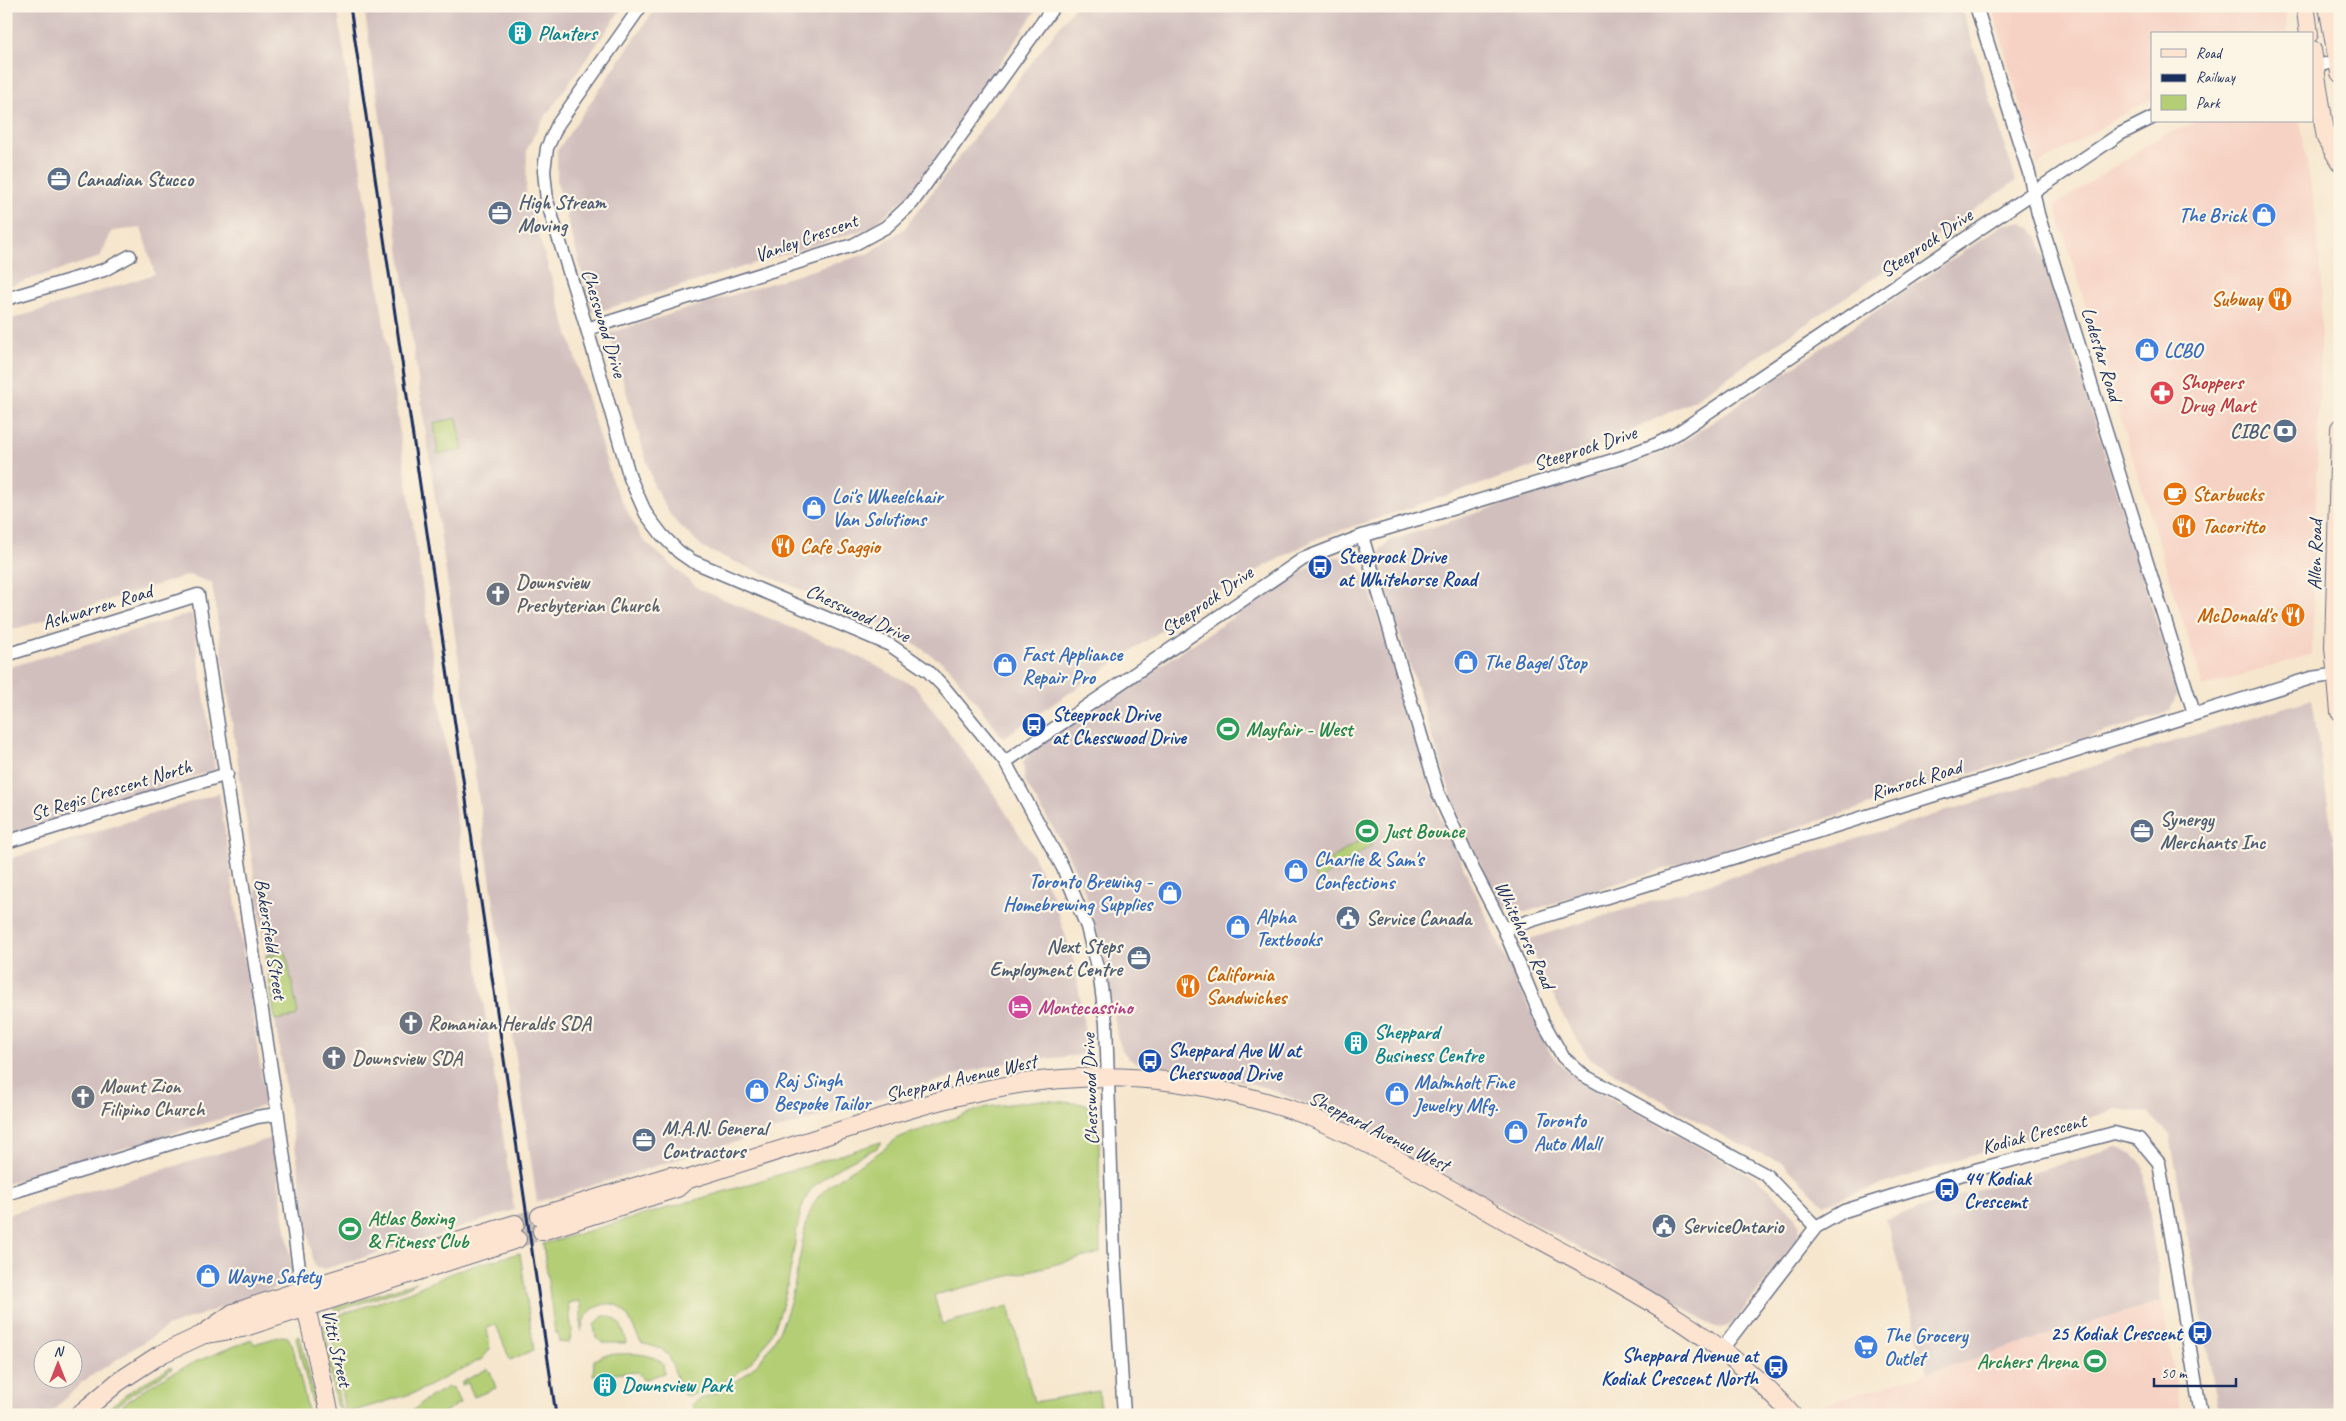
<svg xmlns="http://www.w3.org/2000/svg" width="2346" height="1421" viewBox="0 0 2346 1421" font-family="Caveat,sans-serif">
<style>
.built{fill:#f6d2c4}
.industrial{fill:#d1bfbe;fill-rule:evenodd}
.green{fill:#b3ce74;stroke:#677e69}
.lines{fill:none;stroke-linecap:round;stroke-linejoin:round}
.secondary-tunnel{stroke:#cac1b7;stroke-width:18;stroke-dasharray:18 9;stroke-linecap:butt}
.street-casing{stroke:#686f85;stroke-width:15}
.secondary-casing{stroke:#686f85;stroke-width:20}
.street{stroke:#fff;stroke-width:12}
.secondary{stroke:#fde4d1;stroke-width:18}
.rail{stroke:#1b2f5e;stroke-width:3}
.labels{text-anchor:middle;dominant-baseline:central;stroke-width:4.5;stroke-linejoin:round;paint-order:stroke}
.culture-label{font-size:20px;font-weight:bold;fill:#0d838f;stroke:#fcf5e5;text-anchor:start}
.service-label{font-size:20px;font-weight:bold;fill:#4e5e75;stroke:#fcf5e5;text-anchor:start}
.shop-label{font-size:20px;font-weight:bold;fill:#366cbe;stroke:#fcf5e5;text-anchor:start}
.street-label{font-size:20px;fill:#1b2f5e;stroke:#fcf5e5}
.food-label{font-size:20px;font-weight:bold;fill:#c56008;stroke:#fcf5e5;text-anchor:start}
.health-label{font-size:20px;font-weight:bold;fill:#be3a42;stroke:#fcf5e5;text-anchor:start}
.transit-label{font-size:20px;font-weight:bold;fill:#164399;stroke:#fcf5e5;text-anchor:start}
.worship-label{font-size:20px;font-weight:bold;fill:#5b616d;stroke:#fcf5e5;text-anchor:start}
.leisure-label{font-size:20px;font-weight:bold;fill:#27864d;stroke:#fcf5e5;text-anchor:start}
.hotel-label{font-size:20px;font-weight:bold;fill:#b23c85;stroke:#fcf5e5;text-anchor:start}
</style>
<rect width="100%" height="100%" fill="#fcf5e5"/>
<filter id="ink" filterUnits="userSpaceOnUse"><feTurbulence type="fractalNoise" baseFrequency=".02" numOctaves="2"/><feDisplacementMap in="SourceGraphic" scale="10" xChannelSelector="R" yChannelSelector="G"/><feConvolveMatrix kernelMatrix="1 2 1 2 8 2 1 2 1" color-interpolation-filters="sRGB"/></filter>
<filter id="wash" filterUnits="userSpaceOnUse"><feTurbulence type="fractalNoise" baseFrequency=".0096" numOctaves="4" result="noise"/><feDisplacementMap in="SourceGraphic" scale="20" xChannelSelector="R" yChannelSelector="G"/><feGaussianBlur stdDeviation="1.12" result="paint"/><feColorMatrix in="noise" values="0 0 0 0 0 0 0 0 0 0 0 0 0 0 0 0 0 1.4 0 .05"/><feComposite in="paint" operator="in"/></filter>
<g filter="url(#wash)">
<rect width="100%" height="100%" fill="#f6e6cd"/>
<path class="built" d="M1992,6H2284L2288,34H2152V100L2143,103L2037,165Z
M2198,121H2300L2315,210L2322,282L2312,654L2203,687L2055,205L2163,135Z
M2162,1301L2181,1415H1823L1815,1407Z"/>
<path class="industrial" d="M6,6H337L514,1210L441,1234L324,1269L316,1268L313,1260L275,1020L212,583L189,575L6,632V321L155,274L141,228L112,231L100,257L6,287Z
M364,6H624L540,124L527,149L526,193L613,484L642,539L699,589L843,649L915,686L987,783L1035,859L1052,895L1075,965L1088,1052L1081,1055L1002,1064L964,1073L537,1202Z
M657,6H1039L911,193L870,228L593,313L557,182V151Z
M1075,6H1961L2016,181L1694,400L1606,443L1318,538L1224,588L1003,738L948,666L889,627L705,549L672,518L654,486L609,333L869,253L904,229Z
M2013,223H2022L2031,228L2038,237L2176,686L2177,694L2170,710L2159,715L1525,912L1517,913L1503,907L1497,899L1458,816L1381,575L1378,559L1381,549L1391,540L1623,467L1660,454L1689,438L2003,225Z
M1334,557L1350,558L1364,572L1438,812L1549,1051L1560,1064L1578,1081L1754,1177L1764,1184L1796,1217L1800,1227L1797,1239L1735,1321L1728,1326L1721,1328L1711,1326L1675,1301L1620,1270L1328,1112L1267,1088L1215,1074L1137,1063L1127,1056L1122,1050L1117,1036L1108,972L1086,894L1064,846L1025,782L1023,762L1033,750L1282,585L1307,569Z
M192,613L215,770L6,835V668Z
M2312,699L2340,884V1415H2219L2170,1135L2148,1113L2117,1109L1834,1200L1824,1205L1783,1163L1732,1141L1590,1059L1570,1029L1526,940Z
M219,793L266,1105L6,1184V860Z
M272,1138L294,1281L167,1327L82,1382L49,1415H6V1215ZM72,1348V1378H42V1348Z
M2116,1147L2133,1154L2143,1165L2162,1301L1927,1373L1886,1219Z"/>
<path class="green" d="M457,418L463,450L438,454L434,423Z
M1366,836L1372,845L1318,881L1312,872Z
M283,951L286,953L298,1013L295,1017L275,1020L266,956Z
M1040,1100L1086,1104L1095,1111L1099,1137L1100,1253L934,1295L942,1324L1009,1306L1034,1402L1099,1391L1101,1415H694L692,1405C699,1397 708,1397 718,1392C735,1383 751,1372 763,1357C788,1325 794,1289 801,1251C804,1235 806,1218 814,1203C827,1179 875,1160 897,1138L987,1107Z
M881,1142L877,1148C853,1159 828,1171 810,1191C801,1202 797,1228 795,1242C783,1319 772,1372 688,1396L683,1394L669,1356L661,1349L642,1343C630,1328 627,1293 597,1307C586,1312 583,1321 581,1332V1305L579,1301L568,1303L572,1331L569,1343L559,1342L558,1333H555L543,1244L740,1187Z
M520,1253L534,1350L510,1360L496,1325L487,1328L490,1349L482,1359L417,1392L351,1412H345L329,1321L342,1314L406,1293L464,1268Z
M417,1282L404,1289L337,1311L334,1308Z
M603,1316C618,1315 625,1330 626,1343H603L596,1338L594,1325Z
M325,1325L341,1410L336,1405L322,1326Z
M282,1336L288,1337L293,1347L309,1415H111C152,1378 201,1358 252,1340L254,1344Z
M299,1336L302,1344L319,1415H315L296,1337Z
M604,1355C620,1354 651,1350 663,1364L664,1373L643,1380L638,1372L593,1375L594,1360Z
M171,1367L172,1369L132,1394L106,1415H99L135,1388Z
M487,1369L490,1371L496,1388L474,1397L468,1383L462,1385V1382Z
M448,1387L453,1388L460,1403L439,1415H408L425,1400Z"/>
</g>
<g filter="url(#ink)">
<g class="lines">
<path class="secondary-tunnel" d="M515,1224L540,1216
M517,1239L542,1231"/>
<defs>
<path id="street" d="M641,6L558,124L547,148L544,171L547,201L587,329L630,478L646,514L662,535L679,552L692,561L890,645L928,671L942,685L1005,762L1063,868L1087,927L1100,979L1106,1023L1114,1256L1124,1415
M1976,6L2029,173L2038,214L2194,713
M2312,67L2338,61
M6,299L104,270L130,256
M587,329L853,245L886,227L912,203L1054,6
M1362,536L1438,793L1473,869L1504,929L1543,1022L1563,1057L1583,1075L1766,1175L1816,1227
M6,655L198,595L277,1108L303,1297
M1005,762L1303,559L1362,536L1620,458L1657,444L1676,434L2120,134L2152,118
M6,842L227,774
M1504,929L2311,678L2340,674
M6,1194L257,1117L278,1114
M1722,1349L1816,1227L1844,1211L1979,1169L2114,1133L2139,1139L2159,1163L2201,1415"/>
<path id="secondary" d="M2307,6L2306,11L2309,34
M2328,6L2340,73
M2312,50L2326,138L2340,162
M2340,428L2334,647L2340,712
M540,1216L670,1176L686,1180
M542,1231L677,1188L686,1180C740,1163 794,1146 849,1128C917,1106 989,1084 1062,1079C1123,1074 1184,1080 1243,1096C1266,1102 1291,1108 1313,1118C1383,1148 1450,1190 1517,1227C1615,1281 1717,1330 1792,1415
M306,1307L330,1415
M207,1334L242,1328L517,1239
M79,1415L118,1382L161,1354L202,1335L233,1313L302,1290L515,1224"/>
</defs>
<use href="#street" class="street-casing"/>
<use href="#secondary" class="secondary-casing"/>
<use href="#street" class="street"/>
<use href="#secondary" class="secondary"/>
<path class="rail" d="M350,6L556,1415"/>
</g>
</g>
<defs>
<symbol id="building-disc" viewBox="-11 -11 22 22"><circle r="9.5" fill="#0f9aa8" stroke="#fcf5e5"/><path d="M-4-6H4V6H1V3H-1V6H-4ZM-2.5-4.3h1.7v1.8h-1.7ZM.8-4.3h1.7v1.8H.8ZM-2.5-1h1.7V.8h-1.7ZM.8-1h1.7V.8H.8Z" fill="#fff"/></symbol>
<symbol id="office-disc" viewBox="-11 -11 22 22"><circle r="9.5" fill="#5c6f8a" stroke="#fcf5e5"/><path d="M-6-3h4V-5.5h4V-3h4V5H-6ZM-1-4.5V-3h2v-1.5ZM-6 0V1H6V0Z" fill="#fff"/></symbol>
<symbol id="shop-disc" viewBox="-11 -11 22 22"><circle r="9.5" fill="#3f7fe0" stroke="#fcf5e5"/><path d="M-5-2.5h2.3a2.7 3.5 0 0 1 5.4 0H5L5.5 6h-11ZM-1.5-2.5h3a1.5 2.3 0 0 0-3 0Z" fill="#fff"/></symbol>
<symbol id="restaurant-disc" viewBox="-11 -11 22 22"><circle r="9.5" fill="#e8710a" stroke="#fcf5e5"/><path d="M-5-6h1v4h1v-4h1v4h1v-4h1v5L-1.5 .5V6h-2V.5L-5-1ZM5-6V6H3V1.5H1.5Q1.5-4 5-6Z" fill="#fff"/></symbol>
<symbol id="pharmacy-disc" viewBox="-11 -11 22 22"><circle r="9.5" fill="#e0444e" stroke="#fcf5e5"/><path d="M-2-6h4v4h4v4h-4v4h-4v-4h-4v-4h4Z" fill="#fff"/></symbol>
<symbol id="bank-disc" viewBox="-11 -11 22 22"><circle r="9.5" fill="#5c6f8a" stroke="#fcf5e5"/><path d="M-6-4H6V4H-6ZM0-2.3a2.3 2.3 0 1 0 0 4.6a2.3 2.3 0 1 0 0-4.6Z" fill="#fff"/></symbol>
<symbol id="cafe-disc" viewBox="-11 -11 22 22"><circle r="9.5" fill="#e8710a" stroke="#fcf5e5"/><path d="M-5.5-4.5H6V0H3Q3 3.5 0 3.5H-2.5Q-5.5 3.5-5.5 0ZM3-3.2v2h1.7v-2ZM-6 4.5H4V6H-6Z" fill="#fff"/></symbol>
<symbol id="bus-disc" viewBox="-11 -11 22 22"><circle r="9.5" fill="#1a4fb4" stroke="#fcf5e5"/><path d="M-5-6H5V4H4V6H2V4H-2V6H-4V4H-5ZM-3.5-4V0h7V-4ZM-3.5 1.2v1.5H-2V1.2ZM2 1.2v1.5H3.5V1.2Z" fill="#fff"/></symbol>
<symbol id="church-disc" viewBox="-11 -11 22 22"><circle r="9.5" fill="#6b7280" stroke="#fcf5e5"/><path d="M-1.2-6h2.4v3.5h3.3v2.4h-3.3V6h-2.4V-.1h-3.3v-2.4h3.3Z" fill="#fff"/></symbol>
<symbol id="stadium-disc" viewBox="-11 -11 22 22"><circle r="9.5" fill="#2e9e5b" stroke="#fcf5e5"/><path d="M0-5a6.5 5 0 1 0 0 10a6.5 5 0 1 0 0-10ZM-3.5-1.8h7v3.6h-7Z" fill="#fff"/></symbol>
<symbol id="civic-disc" viewBox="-11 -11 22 22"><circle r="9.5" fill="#5c6f8a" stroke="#fcf5e5"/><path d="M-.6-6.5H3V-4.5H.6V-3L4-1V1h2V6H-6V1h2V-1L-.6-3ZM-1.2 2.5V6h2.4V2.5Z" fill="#fff"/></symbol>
<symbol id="hotel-disc" viewBox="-11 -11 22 22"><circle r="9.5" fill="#d1479c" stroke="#fcf5e5"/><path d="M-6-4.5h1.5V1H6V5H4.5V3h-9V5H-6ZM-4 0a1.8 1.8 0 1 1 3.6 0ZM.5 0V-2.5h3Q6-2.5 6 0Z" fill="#fff"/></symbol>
<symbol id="supermarket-disc" viewBox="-11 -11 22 22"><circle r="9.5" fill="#3f7fe0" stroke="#fcf5e5"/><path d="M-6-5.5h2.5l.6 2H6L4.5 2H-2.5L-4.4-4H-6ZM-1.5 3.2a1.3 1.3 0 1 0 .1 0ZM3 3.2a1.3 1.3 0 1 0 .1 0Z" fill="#fff"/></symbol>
</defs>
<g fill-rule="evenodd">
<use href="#building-disc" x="506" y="19" width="28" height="28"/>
<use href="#office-disc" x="45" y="165" width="28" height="28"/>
<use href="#office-disc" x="486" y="199" width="28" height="28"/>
<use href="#shop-disc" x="2250" y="201" width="28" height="28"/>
<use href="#restaurant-disc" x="2266" y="285" width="28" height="28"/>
<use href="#shop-disc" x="2133" y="336" width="28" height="28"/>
<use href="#pharmacy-disc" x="2148" y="379" width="28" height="28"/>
<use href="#bank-disc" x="2271" y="417" width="28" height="28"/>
<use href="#cafe-disc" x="2161" y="480" width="28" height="28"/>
<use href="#shop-disc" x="800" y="494" width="28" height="28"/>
<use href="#restaurant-disc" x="2170" y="512" width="28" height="28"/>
<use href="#restaurant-disc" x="769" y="532" width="28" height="28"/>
<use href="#bus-disc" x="1306" y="553" width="28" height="28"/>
<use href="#church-disc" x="484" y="580" width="28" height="28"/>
<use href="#restaurant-disc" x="2279" y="601" width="28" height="28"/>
<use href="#shop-disc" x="1452" y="648" width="28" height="28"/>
<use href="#shop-disc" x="991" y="651" width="28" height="28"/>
<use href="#bus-disc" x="1020" y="711" width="28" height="28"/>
<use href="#stadium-disc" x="1214" y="715" width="28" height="28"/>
<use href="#stadium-disc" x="1353" y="817" width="28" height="28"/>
<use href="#office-disc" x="2128" y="817" width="28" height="28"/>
<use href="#shop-disc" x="1282" y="857" width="28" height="28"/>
<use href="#shop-disc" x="1156" y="879" width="28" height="28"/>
<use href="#civic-disc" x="1334" y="904" width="28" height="28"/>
<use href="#shop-disc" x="1224" y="913" width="28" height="28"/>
<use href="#office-disc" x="1125" y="944" width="28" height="28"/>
<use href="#restaurant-disc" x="1174" y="972" width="28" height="28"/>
<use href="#hotel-disc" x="1006" y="993" width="28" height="28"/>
<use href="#church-disc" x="397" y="1009" width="28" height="28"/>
<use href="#building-disc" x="1342" y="1029" width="28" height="28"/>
<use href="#church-disc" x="320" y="1044" width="28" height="28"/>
<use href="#bus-disc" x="1136" y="1047" width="28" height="28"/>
<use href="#shop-disc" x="743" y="1077" width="28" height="28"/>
<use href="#shop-disc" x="1383" y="1080" width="28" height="28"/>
<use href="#church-disc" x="69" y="1083" width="28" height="28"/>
<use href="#shop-disc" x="1502" y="1118" width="28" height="28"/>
<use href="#office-disc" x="630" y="1126" width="28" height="28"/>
<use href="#bus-disc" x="1933" y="1176" width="28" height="28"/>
<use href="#civic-disc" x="1650" y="1212" width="28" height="28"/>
<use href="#stadium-disc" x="336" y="1215" width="28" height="28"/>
<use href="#shop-disc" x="194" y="1262" width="28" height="28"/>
<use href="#bus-disc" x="2186" y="1319" width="28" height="28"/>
<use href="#supermarket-disc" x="1852" y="1333" width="28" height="28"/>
<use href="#stadium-disc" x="2081" y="1347" width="28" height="28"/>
<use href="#bus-disc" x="1762" y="1353" width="28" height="28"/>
<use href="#building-disc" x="591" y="1371" width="28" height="28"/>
</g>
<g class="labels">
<g class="culture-label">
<text x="538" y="33">Planters</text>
<text x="1374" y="1032">Sheppard<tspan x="1374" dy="23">Business Centre</tspan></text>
<text x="622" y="1385">Downsview Park</text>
</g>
<g class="service-label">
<text x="76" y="179">Canadian Stucco</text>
<text x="518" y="202">High Stream<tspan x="518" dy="23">Moving</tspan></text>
<text x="2268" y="431" text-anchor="end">CIBC</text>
<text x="2160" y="819">Synergy<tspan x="2160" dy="23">Merchants Inc</tspan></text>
<text x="1366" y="918">Service Canada</text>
<text x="1122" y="946" text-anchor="end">Next Steps<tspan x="1122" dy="23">Employment Centre</tspan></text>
<text x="662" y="1128">M.A.N. General<tspan x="662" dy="23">Contractors</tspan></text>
<text x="1682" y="1226">ServiceOntario</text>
</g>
<g class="shop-label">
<text x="2246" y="215" text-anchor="end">The Brick</text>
<text x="2164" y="350">LCBO</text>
<text x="832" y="496">Loi's Wheelchair<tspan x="832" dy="23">Van Solutions</tspan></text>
<text x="1022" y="654">Fast Appliance<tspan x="1022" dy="23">Repair Pro</tspan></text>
<text x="1484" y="662">The Bagel Stop</text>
<text x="1314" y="859">Charlie &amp; Sam's<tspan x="1314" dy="23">Confections</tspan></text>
<text x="1152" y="881" text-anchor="end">Toronto Brewing -<tspan x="1152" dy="23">Homebrewing Supplies</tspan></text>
<text x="1256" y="916">Alpha<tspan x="1256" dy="23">Textbooks</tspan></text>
<text x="774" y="1080">Raj Singh<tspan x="774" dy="23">Bespoke Tailor</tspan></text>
<text x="1414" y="1082">Malmholt Fine<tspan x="1414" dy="23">Jewelry Mfg.</tspan></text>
<text x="1534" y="1120">Toronto<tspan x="1534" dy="23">Auto Mall</tspan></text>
<text x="226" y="1276">Wayne Safety</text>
<text x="1884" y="1335">The Grocery<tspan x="1884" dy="23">Outlet</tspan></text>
</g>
<g class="street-label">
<text transform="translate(806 238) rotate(-20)">Vanley Crescent</text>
<text transform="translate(1926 243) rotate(-34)">Steeprock Drive</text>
<text transform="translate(604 323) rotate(73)">Chesswood Drive</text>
<text transform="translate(2102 354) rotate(73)">Lodestar Road</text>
<text transform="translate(1585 448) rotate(-18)">Steeprock Drive</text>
<text transform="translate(2315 555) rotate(-89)">Allen Road</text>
<text transform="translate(1207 601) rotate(-35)">Steeprock Drive</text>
<text transform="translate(97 607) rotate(-17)">Ashwarren Road</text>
<text transform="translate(858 613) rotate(25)">Chesswood Drive</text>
<text transform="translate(1916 780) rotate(-17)">Rimrock Road</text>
<text transform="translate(111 790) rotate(-17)">St Regis Crescent North</text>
<text transform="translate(1525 935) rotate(65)">Whitehorse Road</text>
<text transform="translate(271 939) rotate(81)">Bakersfield Street</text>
<text transform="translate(961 1078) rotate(-13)">Sheppard Avenue West</text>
<text transform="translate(1090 1089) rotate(-92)">Chesswood Drive</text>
<text transform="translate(1379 1131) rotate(27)">Sheppard Avenue West</text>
<text transform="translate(2034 1134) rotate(-15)">Kodiak Crescent</text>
<text transform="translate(337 1348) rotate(77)">Vitti Street</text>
</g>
<g class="food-label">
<text x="2262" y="299" text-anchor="end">Subway</text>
<text x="2192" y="494">Starbucks</text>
<text x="2202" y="526">Tacoritto</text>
<text x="800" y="546">Cafe Saggio</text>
<text x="2276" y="615" text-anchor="end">McDonald's</text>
<text x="1206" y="974">California<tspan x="1206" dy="23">Sandwiches</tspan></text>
</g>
<g class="health-label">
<text x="2180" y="382">Shoppers<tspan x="2180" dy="23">Drug Mart</tspan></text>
</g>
<g class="transit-label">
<text x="1338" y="556">Steeprock Drive<tspan x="1338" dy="23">at Whitehorse Road</tspan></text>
<text x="1052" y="714">Steeprock Drive<tspan x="1052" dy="23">at Chesswood Drive</tspan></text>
<text x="1168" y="1050">Sheppard Ave W at<tspan x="1168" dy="23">Chesswood Drive</tspan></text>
<text x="1964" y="1178">44 Kodiak<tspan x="1964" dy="23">Crescemt</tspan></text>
<text x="2182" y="1333" text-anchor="end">25 Kodiak Crescent</text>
<text x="1758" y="1355" text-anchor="end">Sheppard Avenue at<tspan x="1758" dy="23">Kodiak Crescent North</tspan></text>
</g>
<g class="worship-label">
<text x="516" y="582">Downsview<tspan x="516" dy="23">Presbyterian Church</tspan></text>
<text x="428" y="1023">Romanian Heralds SDA</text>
<text x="352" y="1058">Downsview SDA</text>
<text x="100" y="1086">Mount Zion<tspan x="100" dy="23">Filipino Church</tspan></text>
</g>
<g class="leisure-label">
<text x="1246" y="729">Mayfair - West</text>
<text x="1384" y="831">Just Bounce</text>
<text x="368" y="1218">Atlas Boxing<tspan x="368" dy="23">&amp; Fitness Club</tspan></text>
<text x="2078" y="1361" text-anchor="end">Archers Arena</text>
</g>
<g class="hotel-label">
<text x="1038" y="1007">Montecassino</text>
</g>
</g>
<rect width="2346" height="1421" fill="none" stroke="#fcf5e5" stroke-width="25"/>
<rect x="2151" y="32" width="162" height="90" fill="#fcf5e5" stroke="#a2a6af"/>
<rect x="2161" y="49" width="25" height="8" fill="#fde4d1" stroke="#a2a6af"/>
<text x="2196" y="58" font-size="15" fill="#1b2f5e">Road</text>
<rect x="2161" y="74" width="25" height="8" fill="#1b2f5e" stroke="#a2a6af"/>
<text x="2196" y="82" font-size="15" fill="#1b2f5e">Railway</text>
<rect x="2161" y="95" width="25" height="15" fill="#b3ce74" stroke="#a2a6af"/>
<text x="2196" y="108" font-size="15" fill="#1b2f5e">Park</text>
<g transform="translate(58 1364)"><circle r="24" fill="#fcf5e5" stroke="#a2a6af"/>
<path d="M0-4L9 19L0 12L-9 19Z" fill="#d1495b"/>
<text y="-8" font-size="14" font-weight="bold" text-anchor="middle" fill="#1b2f5e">N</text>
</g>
<path d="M2154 1378v8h82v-8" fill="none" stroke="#1b2f5e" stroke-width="2.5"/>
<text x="2161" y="1378" font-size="15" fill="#1b2f5e" stroke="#fcf5e5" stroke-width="4" paint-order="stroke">50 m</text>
</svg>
